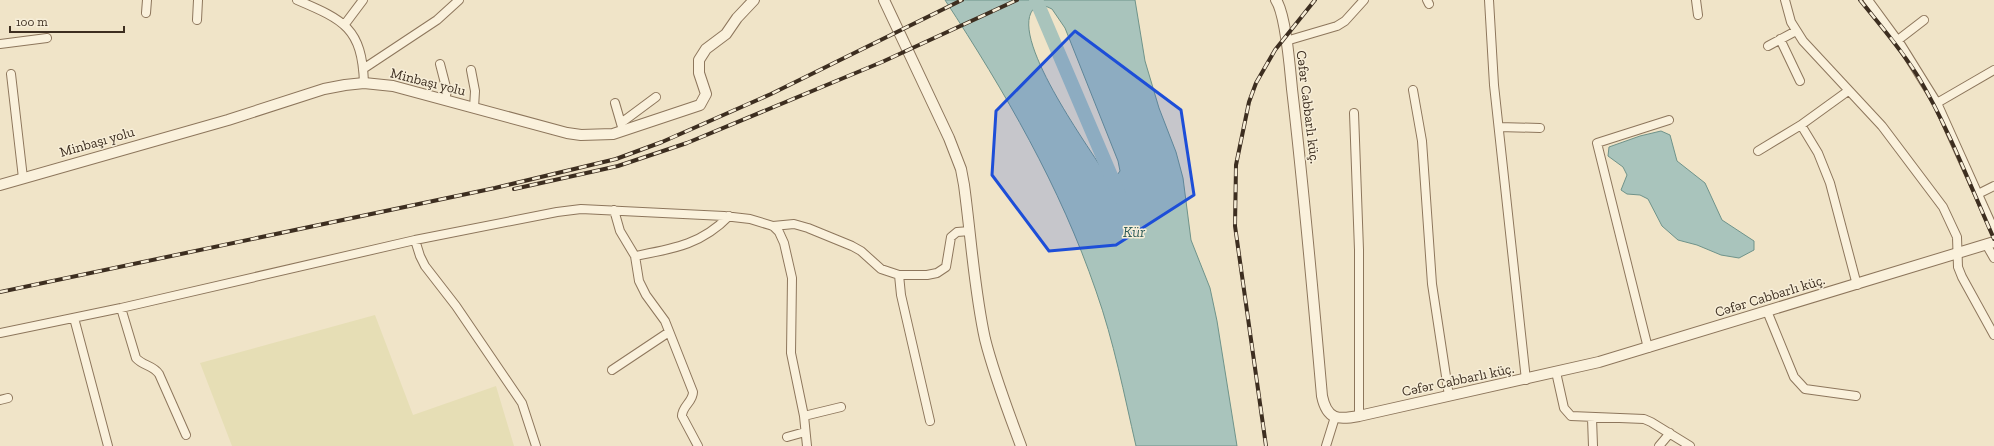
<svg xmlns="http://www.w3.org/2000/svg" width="1994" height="446" viewBox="0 0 1994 446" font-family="'Zilla Slab',serif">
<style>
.farmland{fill:#e6deb5}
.water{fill:#a9c4bc;stroke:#6f938a;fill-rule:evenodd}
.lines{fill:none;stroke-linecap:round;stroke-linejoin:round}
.river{stroke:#a9c4bc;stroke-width:14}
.minor-casing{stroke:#8d765c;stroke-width:10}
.tertiary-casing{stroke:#8d765c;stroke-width:12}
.minor{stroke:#faf1dc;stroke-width:8}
.tertiary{stroke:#faf1dc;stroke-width:10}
.rail-casing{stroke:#3d2e20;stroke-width:4}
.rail{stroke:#f7eed8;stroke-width:2.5;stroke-dasharray:8;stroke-linecap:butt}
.marked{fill:#1d4ed8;fill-opacity:0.2;stroke:#1d4ed8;stroke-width:3;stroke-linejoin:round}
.labels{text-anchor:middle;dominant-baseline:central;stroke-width:3;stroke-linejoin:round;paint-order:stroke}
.street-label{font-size:14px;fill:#3d2e20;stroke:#f7eed8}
.water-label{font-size:15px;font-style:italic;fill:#2f5d5a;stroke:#f7eed8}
</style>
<rect width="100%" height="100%" fill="#f0e4c8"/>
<path class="farmland" d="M375,315L413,415L496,386L514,446H232L200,363Z"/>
<path class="water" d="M945,0H1135L1145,61L1159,108L1176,152L1183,178L1191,240L1210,288L1217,321L1237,446H1136C1124,394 1114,342 1096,291C1060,186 1005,92 945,0ZM1041,4L1052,9L1065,28L1118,161L1120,171L1114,179L1107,176L1102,169C1088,145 996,20 1041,4Z
M1661,131L1670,135L1677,161L1705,183L1722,220L1754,241V250L1739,258L1721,255L1697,245L1678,240L1662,226L1648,199L1640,195L1627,194L1621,190L1627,175L1623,167L1608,156L1609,147L1640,136Z"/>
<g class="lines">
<path class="river" d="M1036,0L1120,197"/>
<defs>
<path id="minor" d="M297,0C344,20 362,28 364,83
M1427,0L1429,4
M1489,0L1494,85L1526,380
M1696,0L1698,15
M1785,0L1791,22L1803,41L1882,126L1943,207L1957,237L1958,267L1962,277L1994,335
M1868,0L1901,45L1937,103L1994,230
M146,13L147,0
M197,20L198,0
M345,24L363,0
M1780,39L1800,81
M1898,40L1924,20
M1286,41L1337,26L1345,21L1364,0
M0,44L47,38
M1768,46L1796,31
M440,64L447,91L445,100
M363,69L437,20L459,0
M471,70L475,91L474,108
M11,74L23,178
M1413,90L1422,141L1432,284L1449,396
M615,103L622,127
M1937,103L1994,70
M1354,113L1359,250V416
M621,123L656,97
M1801,125L1818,153L1830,183L1857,285
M1499,127L1540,128
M1758,151L1801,125L1848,91
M1978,194L1994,186
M614,210L620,231L635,256L639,281L646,295L665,321L693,392C693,402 682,406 682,416L698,446
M773,226L794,224L808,228L852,246L861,251L881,269L899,275H927L937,273L946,267L951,237L957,232L970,231
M415,240L420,256L425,266L456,306L522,403L536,446
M1986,244L1994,258
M635,256C672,249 701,245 729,216
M899,275L901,295L930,421
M121,308L136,358C143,366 153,365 159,374L186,435
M1767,311L1794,377L1805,389L1856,396
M74,318L108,446
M0,333L121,308L415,240L557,212L581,209L724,216L750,219L773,226L779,232L784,243L792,278L791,353L804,416L807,446
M1648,348L1597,143L1669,120
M612,370L669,332
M1556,372L1564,408L1571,416L1644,419L1651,422L1690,446
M0,400L8,398
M804,416L841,407
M1592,418L1593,446
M787,437L805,432
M1326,446L1335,417
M1659,446L1670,433"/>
<path id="tertiary" d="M884,0L949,138L961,169L964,185C971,236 974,289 985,339C994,375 1008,411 1021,446
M1276,0C1286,15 1290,69 1292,89C1304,191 1313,294 1322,396C1327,420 1338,420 1359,416L1599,362L1994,242
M0,185L228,120L324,89L345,85L364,83L393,86L567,133L581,135L613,134L700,105L706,94L699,73V60L706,49L726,34L737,18L754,0"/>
</defs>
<use href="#minor" class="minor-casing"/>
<use href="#tertiary" class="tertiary-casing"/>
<use href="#minor" class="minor"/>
<use href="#tertiary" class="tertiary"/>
<defs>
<path id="rail" d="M1860,0C1880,25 1902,50 1919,78C1949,129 1970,185 1994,239
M514,189L618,166L687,143L882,62L1017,0
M0,292L495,188L616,159L662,142L771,94L962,0
M1266,446L1235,226L1236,165L1249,102L1256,83L1275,50L1315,0"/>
</defs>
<use href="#rail" class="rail-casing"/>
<use href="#rail" class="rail"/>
</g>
<path class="marked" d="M1075,31L1181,110L1194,195L1116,245L1049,251L992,175L996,111Z"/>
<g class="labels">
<g class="street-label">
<text transform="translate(428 82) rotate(14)">Minbaşı yolu</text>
<text transform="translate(1308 107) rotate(83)">Cəfər Cabbarlı küç.</text>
<text transform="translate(97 142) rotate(-16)">Minbaşı yolu</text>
<text transform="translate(1770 296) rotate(-17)">Cəfər Cabbarlı küç.</text>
<text transform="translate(1458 380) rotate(-12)">Cəfər Cabbarlı küç.</text>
</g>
<g class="water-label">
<text x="1134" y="232">Kür</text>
</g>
</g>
<path d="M10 26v6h114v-6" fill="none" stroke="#3d2e20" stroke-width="2"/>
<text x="16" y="26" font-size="12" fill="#3d2e20" stroke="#f7eed8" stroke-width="3" paint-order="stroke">100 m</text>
</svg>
